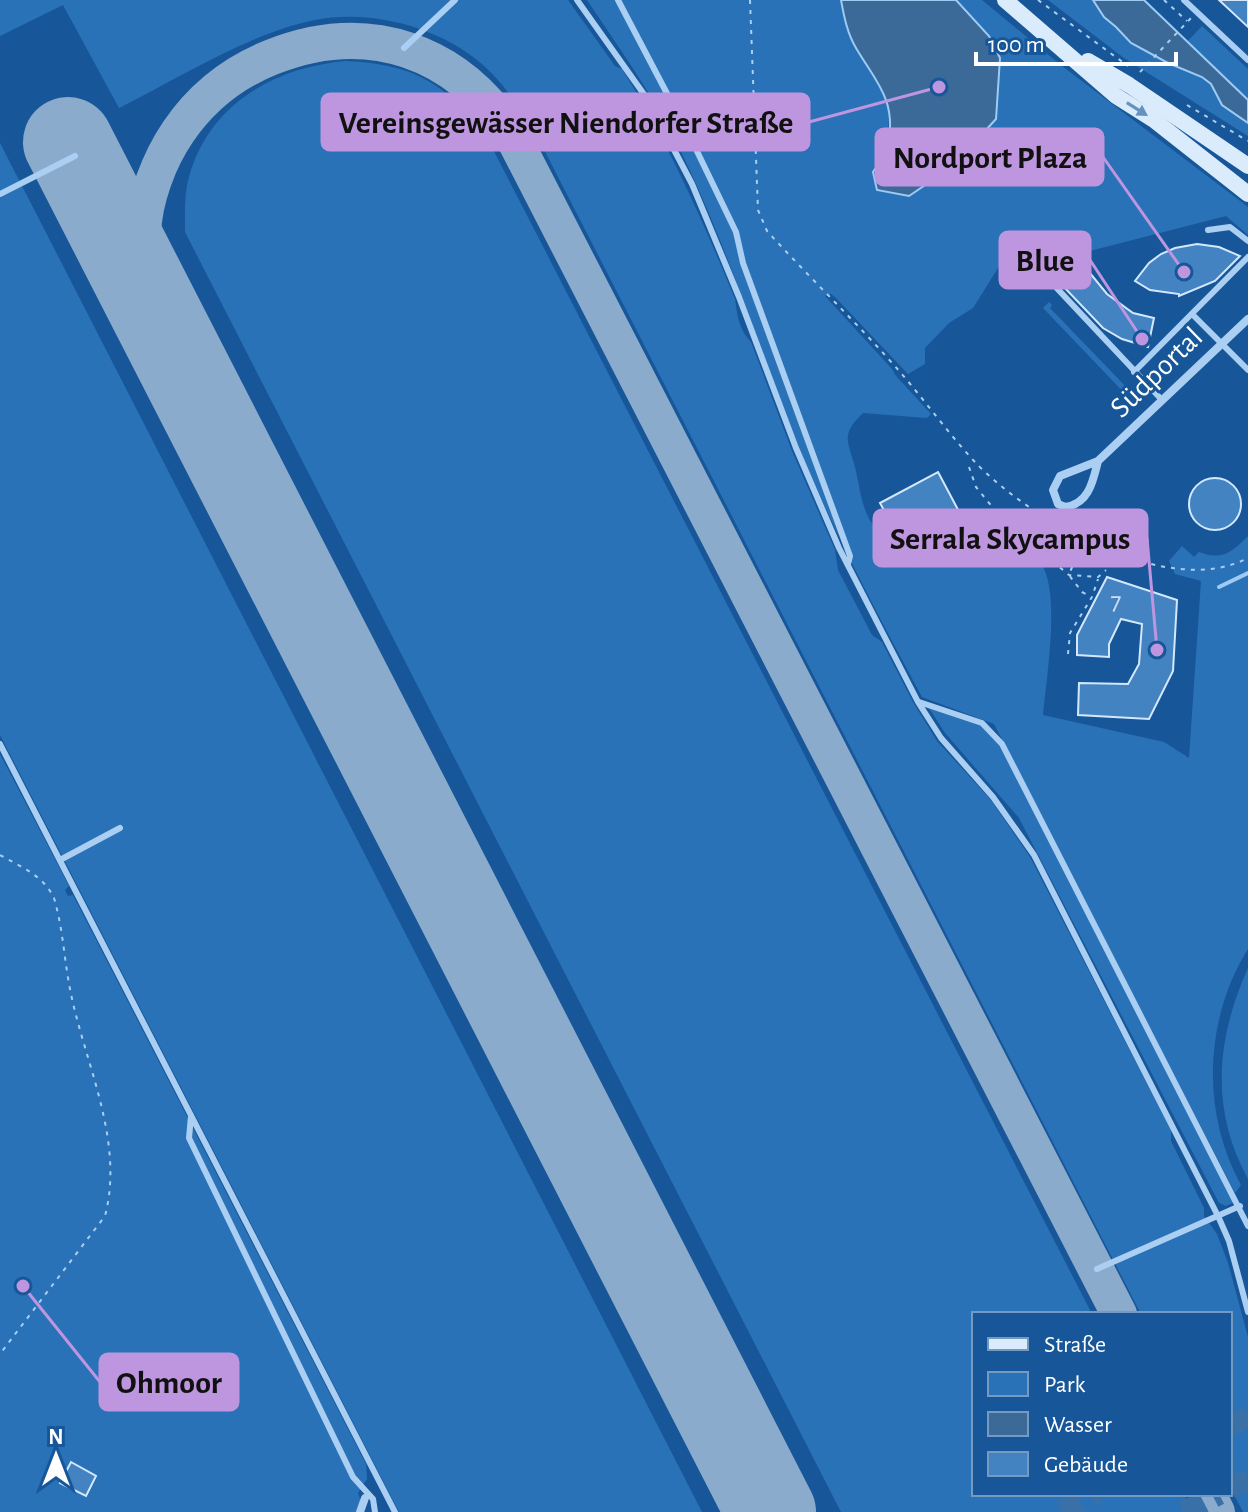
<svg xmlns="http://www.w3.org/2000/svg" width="1248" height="1512" font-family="'Alegreya Sans',sans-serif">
  <rect width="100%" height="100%" fill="#175799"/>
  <g fill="#2a72b7">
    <path d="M0 0H568L615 66 622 69C668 142 702 219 735 299 737 315 739 330 751 342L792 451 835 550 838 570 872 635 882 642 913 702 937 741 991 800 1030 857 1171 1130V1141L1204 1208V1216L1217 1234 1228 1263 1248 1337V1512H1243L1230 1487V1314H1141L535 132C519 108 504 83 482 64 439 27 371 9 315 20 252 32 177 79 119 108L63 5 0 36Z"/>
    <path d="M587 0H841L845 22 855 47 873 71 889 104 888 147 873 172 989 36 956 0H982L1062 66 1248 207V235L1226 216 1043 263 1003 260 973 308 949 323 925 348V364L908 374 835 297 831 294 825 296 892 369 896 376 931 414 927 418 863 413C841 434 847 440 855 467 860 487 861 508 873 525 895 557 934 532 964 532 984 532 1029 548 1041 564 1061 591 1046 681 1043 715L1164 742 1189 758 1201 581 1175 574 1169 561 1182 546 1194 557 1199 552C1222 561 1232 552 1248 536V949C1204 1019 1201 1113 1241 1185L1235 1193 994 724 922 697C878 615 834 533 799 447 757 344 725 238 674 138 649 89 617 45 587 0Z"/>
    <path d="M1048 0H1093L1104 17 1116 27 1131 43 1168 63 1202 77 1210 84 1222 105 1248 123V136L1124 58Z"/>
    <path d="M1202 26 1248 69V100L1187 42Z"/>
    <path d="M346 61C410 64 438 80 481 126L1092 1314H974V1494H1184L1193 1512H841L185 232C185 214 184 195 189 177 209 104 275 67 346 61Z"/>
    <path d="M0 143 702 1512H399L0 735Z"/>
    <path d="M1049 302 1052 305 1050 308 1131 392 1138 386 1144 392 1133 402 1043 308Z"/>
    <path d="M929 708 980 725 1001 746 1234 1202 1226 1206 1219 1203 1019 818 945 733Z"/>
    <path d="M0 754 69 886 65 890 68 896 73 895 366 1464 367 1479 358 1493 361 1502 357 1512H0Z"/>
    <path d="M1248 968V1179C1210 1110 1216 1039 1248 968Z"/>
  </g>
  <g fill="#3b6998" stroke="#9ecbf4" stroke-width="2">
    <path d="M956 0 989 36 1000 58 996 119 953 166 909 196 877 190 873 172C878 164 886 154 888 145 897 100 876 82 856 48 847 33 844 16 841 0Z"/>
    <path d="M1093 0H1144L1248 100V123L1222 105 1211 84 1202 77 1168 63 1131 43 1116 27 1104 17Z"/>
  </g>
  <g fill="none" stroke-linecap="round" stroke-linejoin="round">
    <path stroke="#9ecbf4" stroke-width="4" d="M1219 587 1248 573"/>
    <g stroke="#8babcc" stroke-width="36">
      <path d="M163 328C152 296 142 267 143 234 144 199 159 160 178 132 201 98 234 72 272 57 368 19 458 50 513 137L1119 1314"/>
      <path d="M1208 1494 1217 1512"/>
    </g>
    <path stroke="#8babcc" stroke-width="90" d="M68 142 771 1512"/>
  </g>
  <g fill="#4483c1" stroke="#d3e8fc" stroke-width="2">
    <path d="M1219 0H1248V27Z"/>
    <path d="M1197 244 1219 247 1240 256 1215 281 1179 296V294L1150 290 1135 281 1149 263 1161 254 1175 248Z"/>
    <path d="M1080 255 1089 272 1107 294 1133 313 1154 318 1148 347 1122 339 1103 328 1060 283 1051 263Z"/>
    <path d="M938 472 972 536 949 548 951 552 940 558 937 554 914 566 880 503Z"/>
    <circle cx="1215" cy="504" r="26"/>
    <path d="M1107 577 1177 600 1173 671 1149 719 1078 715 1079 683 1128 684 1139 664 1142 624 1121 619 1109 644V657L1077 655V635Z"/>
    <path d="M71 1462 96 1476 86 1496 60 1483Z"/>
  </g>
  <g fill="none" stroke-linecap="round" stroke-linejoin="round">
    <g stroke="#3a70a8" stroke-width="22" stroke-dasharray="22 11" stroke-linecap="butt">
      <path d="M1230 1426 1248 1416"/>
      <path d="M1230 1488 1248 1479"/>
      <path d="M1062 1512 1097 1494"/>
      <path d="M1184 1512 1219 1494"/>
    </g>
    <g stroke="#abcff2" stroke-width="2" stroke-dasharray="4 6" stroke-linecap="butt">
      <path d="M750 0 758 210 767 231C808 276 852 318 893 364 921 395 946 431 975 462 1030 520 1168 600 1248 558"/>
      <path d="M1038 0 1128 66"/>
      <path d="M1164 0 1187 21"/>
      <path d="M1140 72 1191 18"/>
      <path d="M1187 105 1248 141"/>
      <path d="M969 467 976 487 994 509 1000 524 1034 546 1069 575 1098 577 1106 570"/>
      <path d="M1083 539 1069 575 1082 592 1090 596"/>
      <path d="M1034 545 1054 513"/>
      <path d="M948 553 949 556 955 553 953 550 999 525"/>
      <path d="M1068 654 1070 633 1092 597 1098 579"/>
      <path d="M0 855C21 867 43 875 54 898 63 928 64 959 70 989 84 1062 125 1140 105 1216L0 1354"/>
    </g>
    <g stroke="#abcff2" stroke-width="6">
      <path d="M577 0 648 100 692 184 739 297 796 448 839 548 918 702 941 738 993 797 1034 855 1218 1216 1229 1241 1248 1312"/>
      <path d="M618 0 694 145 736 232 743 263 850 556 848 564"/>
      <path d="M1184 0 1248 60"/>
      <path d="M404 48 455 0"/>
      <path d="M0 194 75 156"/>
      <path d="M1208 230 1230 227 1248 241"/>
      <path d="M1051 282 1162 400"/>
      <path d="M1192 314 1248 370"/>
      <path d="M1134 372 1248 257"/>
      <path d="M919 702 982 723 1002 744 1248 1226"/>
      <path d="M0 744 395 1512"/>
      <path d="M60 860 120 828"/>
      <path d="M191 1116 189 1138 353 1477 373 1499 375 1512"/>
      <path d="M1097 1269 1240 1206"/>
    </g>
    <g stroke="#abcff2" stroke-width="8">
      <path d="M1098 461C1093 481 1089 504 1065 507L1058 504 1053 490 1060 476 1098 461 1248 319"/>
      <path d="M360 1512 365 1498"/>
    </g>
    <g stroke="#daebfc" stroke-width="16">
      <path d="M1005 0 1116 96 1154 120 1248 194"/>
      <path d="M1088 61 1129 85 1248 166"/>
    </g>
  </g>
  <defs><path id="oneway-solid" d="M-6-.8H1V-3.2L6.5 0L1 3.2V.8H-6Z" transform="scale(2)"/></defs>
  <use fill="#6592c1" href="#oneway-solid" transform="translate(1137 109) rotate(32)"/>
  <g text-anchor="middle" stroke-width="6" stroke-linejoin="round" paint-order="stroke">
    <g font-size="26" fill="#d0e0f0">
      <text x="1116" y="609">7</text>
    </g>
    <g font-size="30" fill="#fff" stroke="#175799">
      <text transform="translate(1156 372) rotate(-44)" y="10">Südportal</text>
    </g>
  </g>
  <path fill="none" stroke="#bd96df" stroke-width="3" d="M939 87L809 122M1184 272L1103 157M1142 339L1090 260M1157 650L1147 538M23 1286L100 1382"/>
  <g fill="#bd96df" stroke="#175799" stroke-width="3">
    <circle cx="939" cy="87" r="8"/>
    <circle cx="1184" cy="272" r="8"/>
    <circle cx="1142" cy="339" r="8"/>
    <circle cx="1157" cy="650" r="8"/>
    <circle cx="23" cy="1286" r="8"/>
  </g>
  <g fill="#bd96df" stroke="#bd96df" stroke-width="3">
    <rect x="322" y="94" width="487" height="56" rx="8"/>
    <rect x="876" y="129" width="227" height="56" rx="8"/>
    <rect x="1000" y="232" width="90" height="56" rx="8"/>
    <rect x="874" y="510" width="273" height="56" rx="8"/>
    <rect x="100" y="1354" width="138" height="56" rx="8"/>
  </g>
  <g font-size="32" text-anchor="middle" font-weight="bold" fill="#111">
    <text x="566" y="133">Vereinsgewässer Niendorfer Straße</text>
    <text x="990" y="168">Nordport Plaza</text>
    <text x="1045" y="271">Blue</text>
    <text x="1010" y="549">Serrala Skycampus</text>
    <text x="169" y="1393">Ohmoor</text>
  </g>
  <rect x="972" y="1312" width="260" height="184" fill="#175799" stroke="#749ac2" stroke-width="2"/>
  <rect x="988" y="1338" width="40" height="12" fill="#daebfc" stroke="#749ac2" stroke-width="2"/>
  <text x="1044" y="1352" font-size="24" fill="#ffffff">Straße</text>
  <rect x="988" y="1372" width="40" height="24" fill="#2a72b7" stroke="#749ac2" stroke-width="2"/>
  <text x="1044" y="1392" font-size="24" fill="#ffffff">Park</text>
  <rect x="988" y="1412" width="40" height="24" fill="#3b6998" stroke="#749ac2" stroke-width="2"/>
  <text x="1044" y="1432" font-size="24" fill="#ffffff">Wasser</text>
  <rect x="988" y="1452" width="40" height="24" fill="#4483c1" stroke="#749ac2" stroke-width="2"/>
  <text x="1044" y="1472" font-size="24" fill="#ffffff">Gebäude</text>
  <g transform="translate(56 1456)" stroke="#175799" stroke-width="6" paint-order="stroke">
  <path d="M0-6L14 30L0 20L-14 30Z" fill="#ffffff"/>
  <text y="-12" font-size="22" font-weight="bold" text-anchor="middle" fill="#ffffff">N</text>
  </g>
  <path d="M976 52v12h200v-12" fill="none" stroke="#ffffff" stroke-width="4"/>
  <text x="988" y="52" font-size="24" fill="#ffffff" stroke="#175799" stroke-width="6" paint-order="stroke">100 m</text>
</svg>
